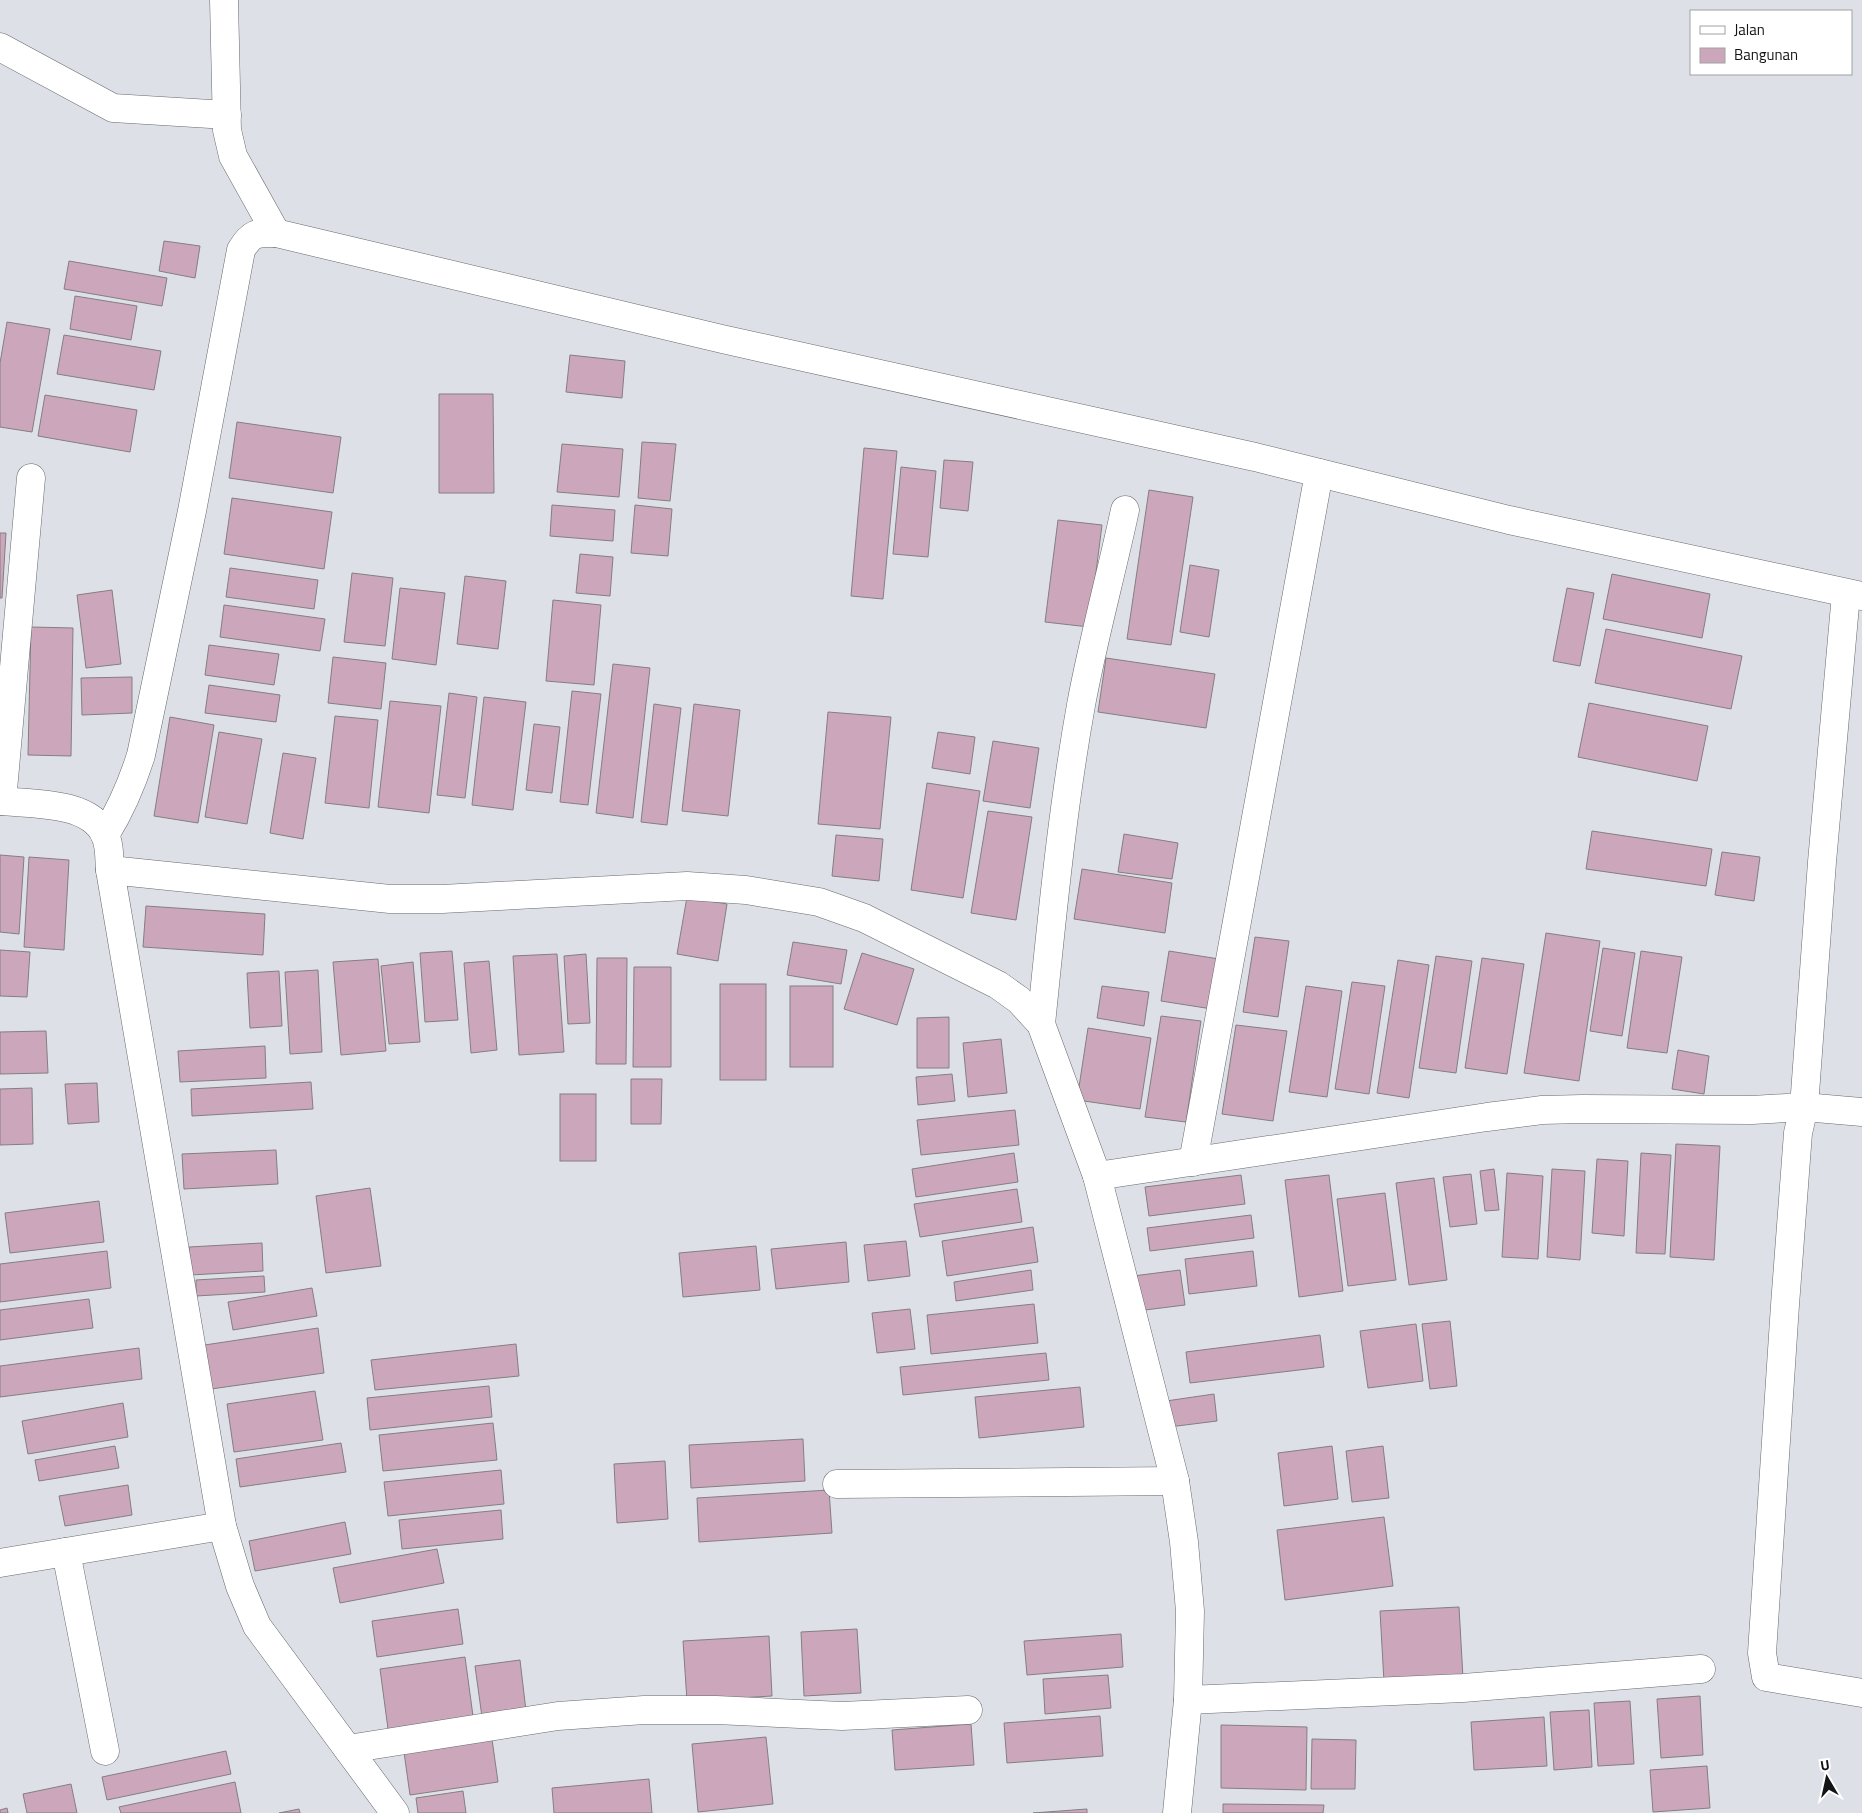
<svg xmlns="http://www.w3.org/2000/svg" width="1862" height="1813" font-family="'Titillium Web',sans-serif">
  <rect width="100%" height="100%" fill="#dde1e7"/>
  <g fill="#cca7bb" stroke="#847e81">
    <path d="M164 241 200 246 195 278 159 271Z"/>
    <path d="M69 261 167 278 162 306 64 289Z"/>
    <path d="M75 296 137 306 131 340 70 329Z"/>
    <path d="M7 322 50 329 32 432 0 427V363Z"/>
    <path d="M64 335 161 351 154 390 57 374Z"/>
    <path d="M570 355 625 361 622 398 566 392Z"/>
    <path d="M439 394H493L494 493H439Z"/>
    <path d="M45 395 137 410 130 452 38 436Z"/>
    <path d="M237 422 341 437 333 493 229 478Z"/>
    <path d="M642 442 676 444 670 501 638 498Z"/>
    <path d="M562 444 623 449 619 497 557 492Z"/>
    <path d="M864 448 897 451 883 599 851 596Z"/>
    <path d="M944 460 973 462 968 511 940 508Z"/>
    <path d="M901 467 936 471 928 557 893 554Z"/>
    <path d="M1149 490 1193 497 1171 645 1127 639Z"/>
    <path d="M232 498 332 512 324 569 224 554Z"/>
    <path d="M552 505 615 510 613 541 550 536Z"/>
    <path d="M635 505 672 509 668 556 631 553Z"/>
    <path d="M1058 520 1102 525 1089 627 1045 622Z"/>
    <path d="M0 533H6L2 598H0Z"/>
    <path d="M580 554 613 557 610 596 576 593Z"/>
    <path d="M1190 565 1219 570 1209 637 1180 632Z"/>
    <path d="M230 568 318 580 314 609 226 597Z"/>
    <path d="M352 573 393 578 385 646 344 642Z"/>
    <path d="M1612 574 1710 594 1702 638 1603 619Z"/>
    <path d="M465 576 506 581 498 649 457 644Z"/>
    <path d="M400 588 445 593 436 665 392 659Z"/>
    <path d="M1567 588 1594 593 1580 666 1553 661Z"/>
    <path d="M112 590 121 664 86 668 77 595Z"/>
    <path d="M553 600 601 605 594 685 546 681Z"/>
    <path d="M224 605 325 619 320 651 220 637Z"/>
    <path d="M31 627 73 628 71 756 28 755Z"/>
    <path d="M1606 629 1742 656 1731 709 1595 683Z"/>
    <path d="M209 645 279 654 274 685 205 675Z"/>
    <path d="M333 657 386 663 381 709 328 703Z"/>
    <path d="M1106 658 1215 674 1206 728 1098 712Z"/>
    <path d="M613 664 650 668 633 818 596 813Z"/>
    <path d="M132 677V713L82 715 81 678Z"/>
    <path d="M209 685 280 695 276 722 205 713Z"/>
    <path d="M572 691 601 694 588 805 560 802Z"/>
    <path d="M449 693 477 697 465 798 437 795Z"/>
    <path d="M484 697 526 702 513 810 472 805Z"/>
    <path d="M390 701 441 706 429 813 378 807Z"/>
    <path d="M1589 703 1708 726 1697 781 1578 757Z"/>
    <path d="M654 704 681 708 667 825 641 822Z"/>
    <path d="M694 704 740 710 728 816 682 811Z"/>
    <path d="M828 712 891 717 880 829 818 824Z"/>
    <path d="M335 716 378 720 369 808 325 803Z"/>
    <path d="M170 717 214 725 198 823 154 816Z"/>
    <path d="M534 724 560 727 552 793 526 790Z"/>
    <path d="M219 732 262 739 247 824 205 817Z"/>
    <path d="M938 732 975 737 970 774 932 768Z"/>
    <path d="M993 741 1039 748 1030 808 983 801Z"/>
    <path d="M283 753 316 758 303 839 270 833Z"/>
    <path d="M927 783 980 791 963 898 911 890Z"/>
    <path d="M988 811 1032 817 1016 920 971 913Z"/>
    <path d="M1592 831 1712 849 1706 886 1586 869Z"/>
    <path d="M1124 834 1178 843 1172 879 1118 872Z"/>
    <path d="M836 835 883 839 879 881 832 876Z"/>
    <path d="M1722 852 1760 857 1754 901 1715 895Z"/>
    <path d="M0 855 24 857 19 934 0 932Z"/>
    <path d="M29 857 69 860 64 950 24 947Z"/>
    <path d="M1082 869 1172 883 1165 933 1074 919Z"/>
    <path d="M687 897 727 904 718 961 677 954Z"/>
    <path d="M146 906 265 914 263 955 143 947Z"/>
    <path d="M1546 933 1600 941 1579 1081 1524 1073Z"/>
    <path d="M1255 937 1289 941 1278 1017 1243 1012Z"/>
    <path d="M793 942 847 950 841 984 787 975Z"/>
    <path d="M1603 948 1635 953 1622 1036 1590 1031Z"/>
    <path d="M0 950 30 952 27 997 0 996Z"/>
    <path d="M452 951 458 1020 425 1022 420 953Z"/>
    <path d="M1169 951 1219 959 1212 1009 1161 1001Z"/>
    <path d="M1641 951 1682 957 1667 1053 1627 1048Z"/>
    <path d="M862 953 914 969 897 1025 844 1009Z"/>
    <path d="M557 954 564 1052 519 1055 513 956Z"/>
    <path d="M586 954 590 1023 568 1024 564 956Z"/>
    <path d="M1436 956 1472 961 1456 1073 1419 1068Z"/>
    <path d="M597 958H627L626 1064H596Z"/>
    <path d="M1482 958 1524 964 1507 1074 1465 1068Z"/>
    <path d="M378 959 386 1051 341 1055 333 962Z"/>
    <path d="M1398 960 1429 965 1409 1098 1377 1093Z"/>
    <path d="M489 961 497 1050 471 1053 464 963Z"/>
    <path d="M413 962 420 1042 389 1044 381 966Z"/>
    <path d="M634 967H671V1067H633Z"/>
    <path d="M318 970 322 1052 290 1054 285 972Z"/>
    <path d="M279 971 282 1026 250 1028 247 973Z"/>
    <path d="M1352 982 1385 986 1369 1094 1335 1089Z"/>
    <rect x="720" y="984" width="46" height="96"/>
    <rect x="790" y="986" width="43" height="81"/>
    <path d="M1102 986 1149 992 1144 1026 1097 1018Z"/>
    <path d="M1306 986 1342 991 1327 1097 1289 1092Z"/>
    <path d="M1161 1016 1201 1021 1186 1122 1145 1117Z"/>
    <path d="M949 1017V1068H917V1018Z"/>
    <path d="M1236 1025 1287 1031 1273 1121 1222 1114Z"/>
    <path d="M1088 1028 1151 1038 1140 1109 1077 1100Z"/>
    <path d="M46 1031 48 1073 0 1074V1032Z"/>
    <path d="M1001 1039 1007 1093 968 1097 963 1043Z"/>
    <path d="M265 1046 266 1078 180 1082 178 1051Z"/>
    <path d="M1678 1050 1709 1056 1704 1094 1672 1089Z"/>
    <path d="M952 1074 955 1101 918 1105 916 1077Z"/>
    <path d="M631 1079H662L661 1124H631Z"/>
    <path d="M311 1082 313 1109 192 1116 191 1089Z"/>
    <path d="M97 1083 99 1122 68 1124 65 1084Z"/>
    <path d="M32 1088 33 1144 0 1145V1089Z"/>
    <rect x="560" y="1094" width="36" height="67"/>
    <path d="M1015 1110 1019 1145 921 1155 917 1120Z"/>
    <path d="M1676 1144 1720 1146 1714 1260 1670 1257Z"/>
    <path d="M276 1150 278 1184 184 1189 182 1154Z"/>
    <path d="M1014 1153 1018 1182 916 1197 912 1169Z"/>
    <path d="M1641 1153 1671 1155 1665 1254 1636 1253Z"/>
    <path d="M1597 1159 1628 1161 1624 1236 1592 1233Z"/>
    <path d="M1494 1169 1499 1210 1485 1211 1480 1171Z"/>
    <path d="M1552 1169 1585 1171 1580 1260 1547 1257Z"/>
    <path d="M1507 1173 1543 1176 1538 1259 1502 1257Z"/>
    <path d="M1471 1174 1477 1224 1450 1227 1443 1177Z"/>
    <path d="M1241 1175 1245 1204 1149 1216 1145 1187Z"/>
    <path d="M1329 1175 1343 1291 1299 1297 1285 1180Z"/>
    <path d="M1434 1178 1447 1280 1409 1285 1396 1183Z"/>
    <path d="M370 1188 381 1266 326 1273 316 1196Z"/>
    <path d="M1017 1189 1022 1222 920 1237 914 1204Z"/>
    <path d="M1385 1193 1396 1280 1348 1286 1337 1199Z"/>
    <path d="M99 1201 104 1242 10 1253 5 1213Z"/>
    <path d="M1251 1215 1254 1238 1150 1251 1147 1228Z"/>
    <path d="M1033 1227 1038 1262 947 1276 942 1241Z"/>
    <path d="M906 1241 910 1276 868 1281 864 1245Z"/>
    <path d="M846 1242 849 1282 776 1289 771 1249Z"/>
    <path d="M262 1243 263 1271 190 1275 189 1247Z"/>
    <path d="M756 1246 760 1290 683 1297 679 1253Z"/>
    <path d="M107 1251 111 1288 0 1302V1264Z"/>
    <path d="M1253 1251 1257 1286 1189 1294 1185 1259Z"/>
    <path d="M1031 1270 1033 1290 956 1301 954 1282Z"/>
    <path d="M1180 1270 1185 1305 1137 1311 1133 1276Z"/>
    <path d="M264 1276 265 1292 196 1296V1280Z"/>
    <path d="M312 1288 317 1316 233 1330 228 1302Z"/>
    <path d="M89 1299 93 1328 0 1340V1310Z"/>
    <path d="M1034 1304 1038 1343 931 1354 927 1315Z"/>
    <path d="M910 1309 915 1349 877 1353 872 1313Z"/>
    <path d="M1450 1321 1457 1386 1430 1389 1422 1324Z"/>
    <path d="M1416 1324 1423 1381 1368 1388 1360 1331Z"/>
    <path d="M318 1328 324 1373 204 1390 198 1346Z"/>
    <path d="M1320 1335 1324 1367 1190 1383 1186 1352Z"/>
    <path d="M516 1344 519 1376 375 1390 371 1360Z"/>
    <path d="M139 1348 142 1379 0 1397V1366Z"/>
    <path d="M1046 1353 1049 1380 903 1395 900 1367Z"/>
    <path d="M489 1386 492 1417 370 1430 367 1398Z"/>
    <path d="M1080 1387 1084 1427 979 1438 975 1397Z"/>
    <path d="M315 1391 323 1440 234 1452 227 1404Z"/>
    <path d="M1214 1394 1217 1421 1169 1427 1166 1401Z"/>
    <path d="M123 1403 128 1437 28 1454 22 1421Z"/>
    <path d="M493 1423 497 1460 383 1471 379 1435Z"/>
    <path d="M803 1439 805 1481 691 1488 689 1445Z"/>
    <path d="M341 1443 346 1472 240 1487 236 1459Z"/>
    <path d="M115 1446 119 1468 39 1481 35 1460Z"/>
    <path d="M1332 1446 1338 1499 1284 1506 1278 1453Z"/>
    <path d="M1383 1446 1389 1498 1352 1502 1346 1451Z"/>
    <path d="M665 1461 668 1519 617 1523 614 1464Z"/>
    <path d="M501 1470 504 1504 388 1516 384 1482Z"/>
    <path d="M128 1485 132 1515 65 1526 59 1496Z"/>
    <path d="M829 1490 832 1533 699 1542 697 1498Z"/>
    <path d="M501 1510 503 1539 402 1549 399 1520Z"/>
    <path d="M1384 1517 1393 1586 1285 1600 1277 1530Z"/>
    <path d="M345 1522 351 1554 255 1571 249 1541Z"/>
    <path d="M437 1549 444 1583 340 1603 333 1568Z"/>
    <path d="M1459 1607 1463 1678 1384 1682 1380 1611Z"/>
    <path d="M458 1609 463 1644 377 1657 372 1621Z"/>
    <path d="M857 1629 861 1693 804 1696 801 1632Z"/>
    <path d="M1121 1634 1123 1667 1027 1675 1024 1641Z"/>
    <path d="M769 1636 772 1696 687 1701 683 1641Z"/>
    <path d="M465 1657 473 1716 388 1729 380 1669Z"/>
    <path d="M520 1660 526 1711 482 1717 475 1666Z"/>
    <path d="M1108 1675 1111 1708 1045 1714 1043 1679Z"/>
    <path d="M1700 1696 1703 1755 1661 1758 1657 1699Z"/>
    <path d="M1630 1701 1634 1764 1598 1766 1594 1703Z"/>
    <path d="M1589 1710 1592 1767 1554 1770 1550 1712Z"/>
    <path d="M1100 1716 1103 1756 1007 1763 1004 1723Z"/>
    <path d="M1544 1717 1547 1766 1474 1770 1471 1722Z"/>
    <path d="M971 1724 974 1765 895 1770 892 1730Z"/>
    <path d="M1221 1725 1307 1727 1306 1790 1221 1788Z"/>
    <path d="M491 1732 498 1782 410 1795 403 1745Z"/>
    <path d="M766 1737 773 1804 698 1812 692 1744Z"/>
    <path d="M1312 1739 1356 1740 1355 1789H1311Z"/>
    <path d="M226 1751 231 1774 107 1800 102 1777Z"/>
    <path d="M1707 1766 1710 1808 1653 1812 1650 1770Z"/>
    <path d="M649 1779 652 1813H554L552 1788Z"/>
    <path d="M235 1782 241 1813H121L119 1807Z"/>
    <path d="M71 1784 77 1813H27L23 1794Z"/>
    <path d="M463 1791 466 1813H418L416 1798Z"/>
    <path d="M1223 1804 1324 1805 1323 1813H1223Z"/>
    <path d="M7 1808 8 1813H0V1810Z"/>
    <path d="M299 1809 300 1813H279Z"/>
    <path d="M1087 1809V1813H1033Z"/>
  </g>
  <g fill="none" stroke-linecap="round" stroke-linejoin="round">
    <defs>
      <g id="minor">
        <path d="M224 0 227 130 233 156 276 233"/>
        <path d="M0 47 113 108 227 115"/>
        <path d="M0 801C31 804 90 801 105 835 110 845 109 859 110 870L222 1526 240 1586 257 1626 395 1813"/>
        <path d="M2 801 31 478"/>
        <path d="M105 835C121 809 132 784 141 755L192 511 241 250C252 232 257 233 276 233L722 339 1255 457 1509 520 1862 596"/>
        <path d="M110 870 390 899H442L687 886 746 890 819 902 864 918 998 985 1019 1000 1041 1024 1097 1176 1175 1481 1184 1542 1190 1611 1188 1700 1177 1813"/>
        <path d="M1041 1024C1052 917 1062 811 1081 705 1093 640 1111 575 1125 510"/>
        <path d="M1862 1112 1804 1107 1798 1133 1785 1305 1762 1653 1766 1677 1862 1693"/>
        <path d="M1193 1162 1319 473"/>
        <path d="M1097 1176 1487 1117 1542 1110 1582 1109 1752 1110 1804 1107 1822 862 1846 594"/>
        <path d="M837 1484 1175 1481"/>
        <path d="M66 1552 105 1751"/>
        <path d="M0 1563 222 1526"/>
        <path d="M1188 1700 1463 1688 1701 1669"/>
        <path d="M348 1749 558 1716 644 1710H716L842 1716 968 1710"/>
      </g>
    </defs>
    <use href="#minor" stroke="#666a6e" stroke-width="29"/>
    <use href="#minor" stroke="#fff" stroke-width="28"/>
  </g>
  <rect x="1690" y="10" width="162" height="65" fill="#ffffff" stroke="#a0a1a1"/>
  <rect x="1700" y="26" width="25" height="8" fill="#ffffff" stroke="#a0a1a1"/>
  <text x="1734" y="35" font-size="15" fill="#121415">Jalan</text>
  <rect x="1700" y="48" width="25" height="15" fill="#cca7bb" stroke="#a0a1a1"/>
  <text x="1734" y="60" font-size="15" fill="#121415">Bangunan</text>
  <g transform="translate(1827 1778) rotate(351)" stroke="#ffffff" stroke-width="4" paint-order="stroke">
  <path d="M0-4L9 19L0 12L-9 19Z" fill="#121415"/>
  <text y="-8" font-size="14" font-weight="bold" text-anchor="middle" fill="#121415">U</text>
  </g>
</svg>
